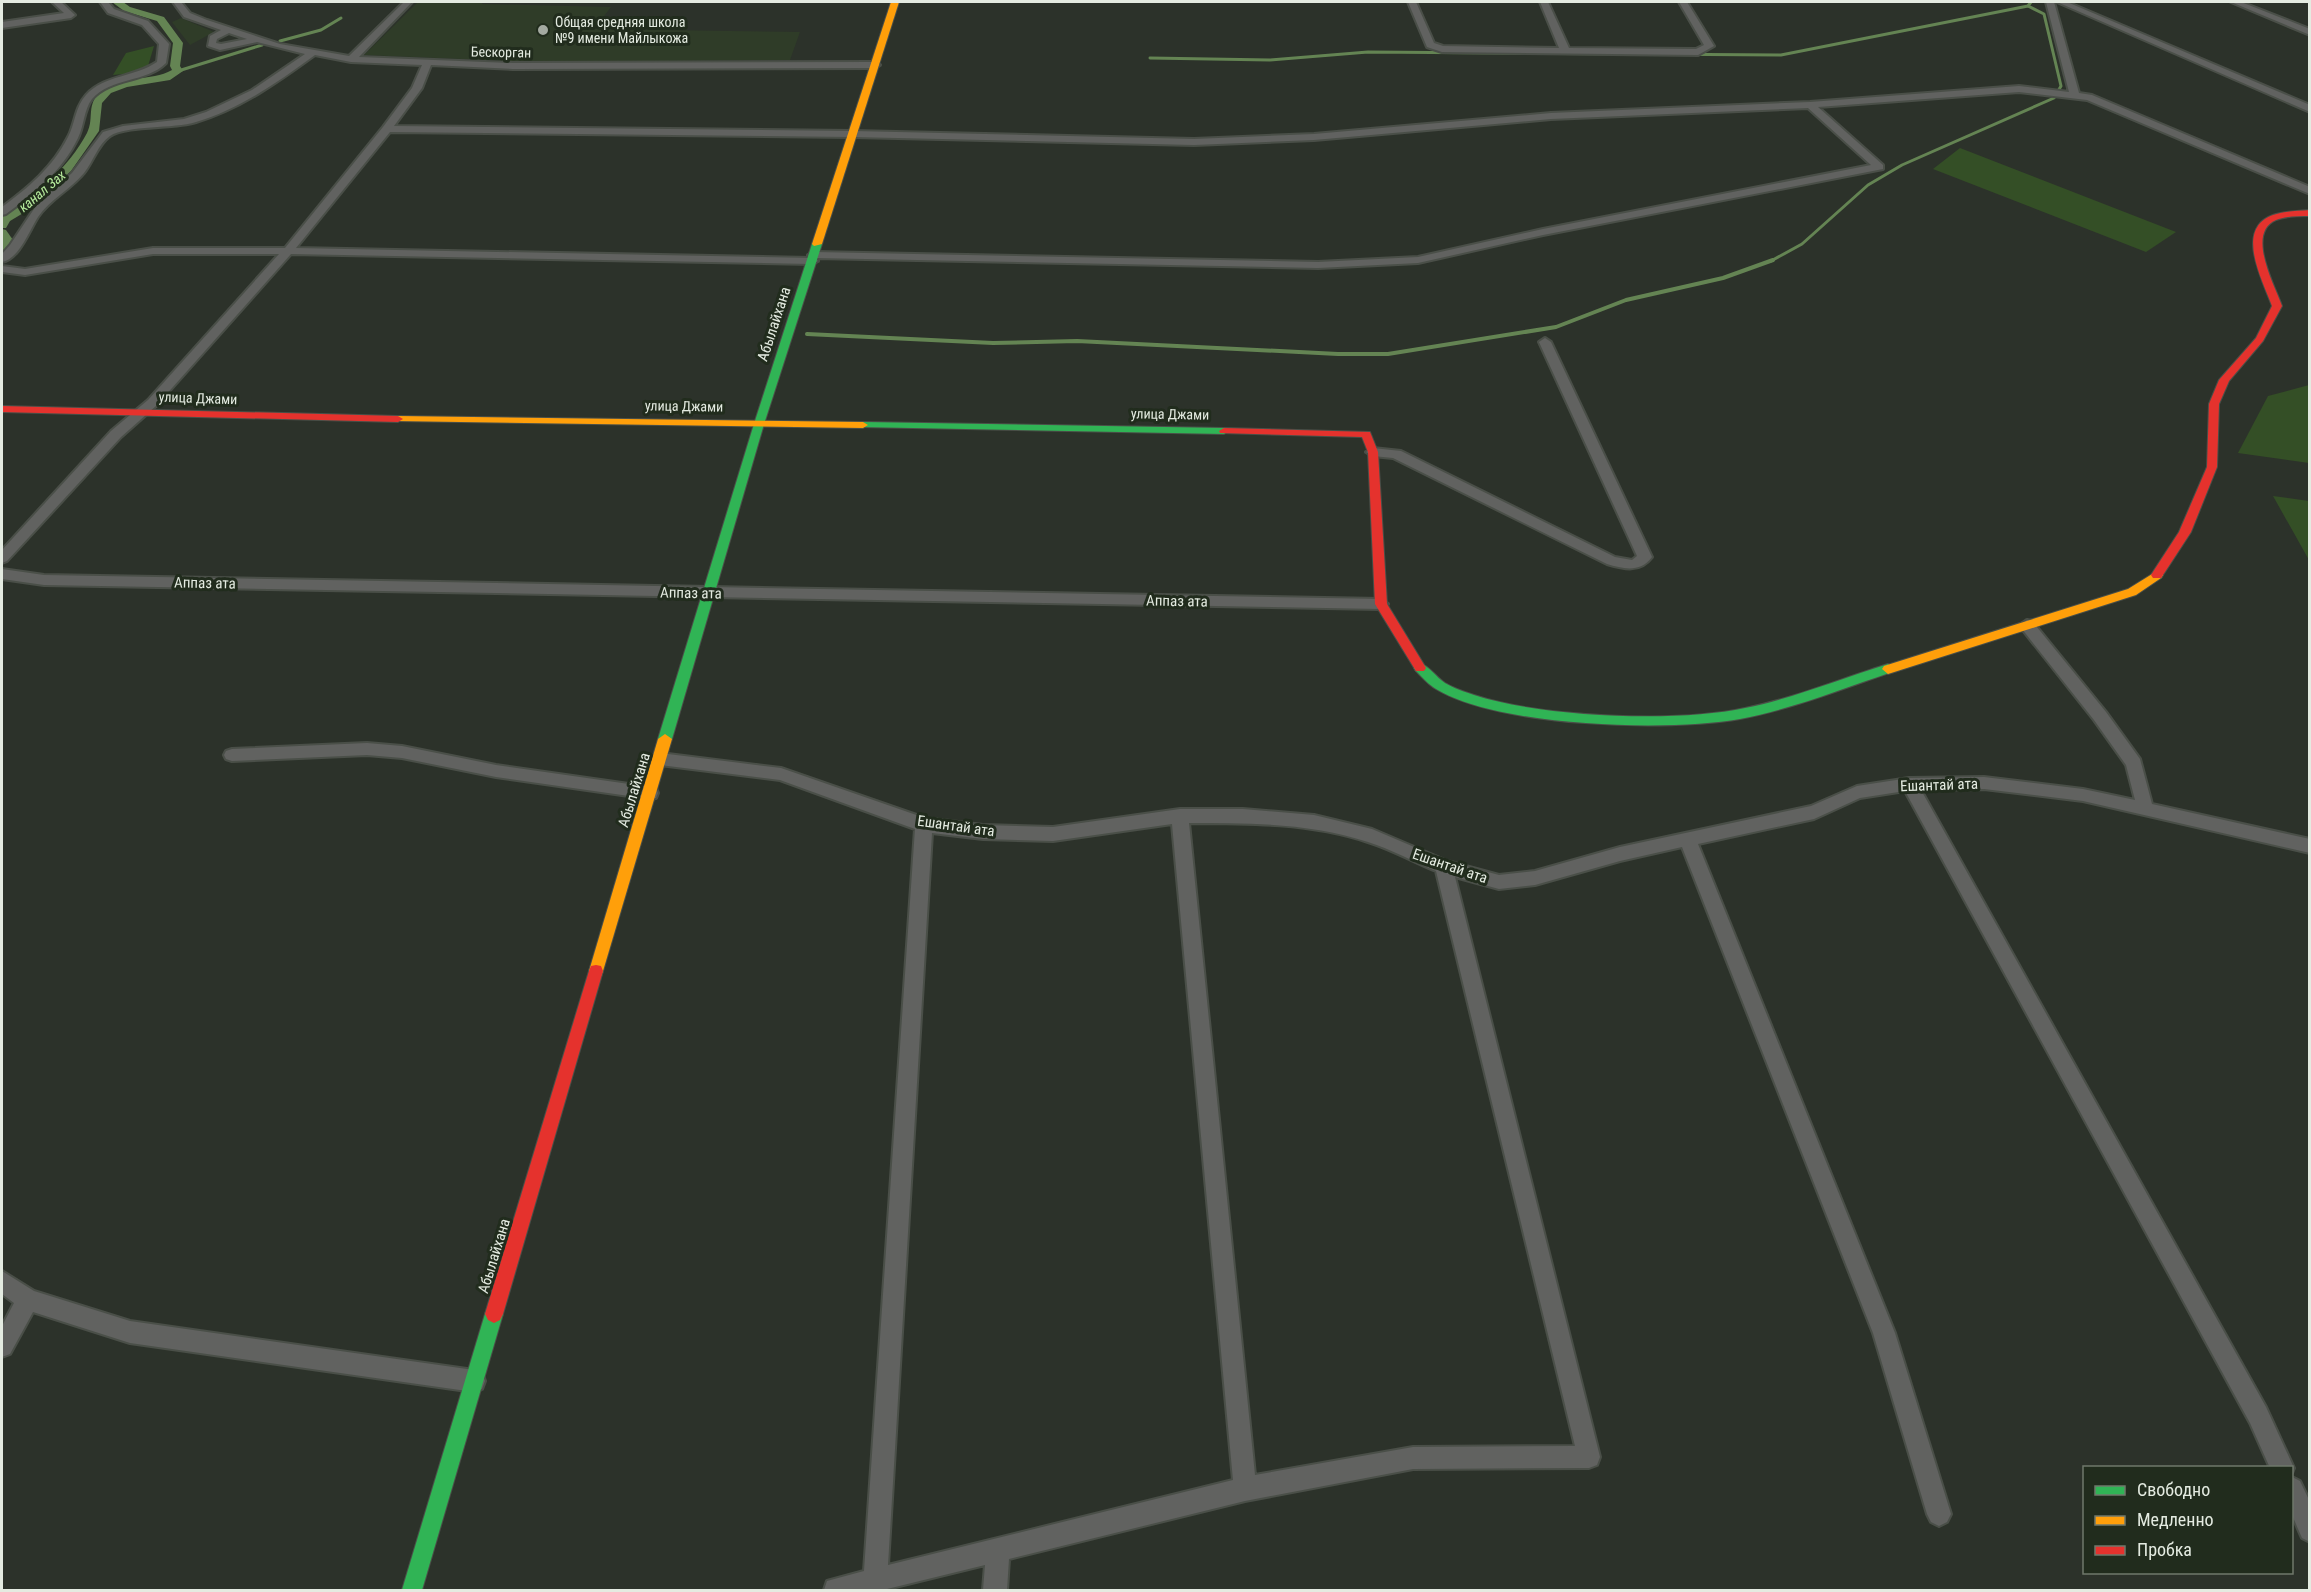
<svg xmlns="http://www.w3.org/2000/svg" width="2311" height="1592" font-family="'Roboto Condensed',sans-serif">
  <rect width="100%" height="100%" fill="#2c322a"/>
  <g fill="#2f3c28">
    <path d="M418 2H483L482 4 611 7 594 29 800 32 790 60 531 62 364 55Z"/>
    <path d="M181 18 214 32 190 45 172 22Z"/>
  </g>
  <g fill="#344f26">
    <path d="M154 46 148 66 134 73 113 75 126 53Z"/>
    <path d="M1960 148 2176 232 2146 252 1933 169Z"/>
    <path d="M2309 385V463L2238 453 2268 396Z"/>
    <path d="M2273 496 2309 501V560Z"/>
  </g>
  <g fill="none" stroke-linecap="round" stroke-linejoin="round">
    <g stroke="#648453" stroke-width="3">
      <path d="M280 41 321 30 341 18"/>
      <path d="M1150 58 1270 60 1368 52 1781 55 2028 6 2031 2"/>
      <path d="M178 71 262 45"/>
      <path d="M1771 261 1802 244 1868 185 1902 165 2054 98 2061 86 2044 14 2028 6"/>
    </g>
    <path stroke="#648453" stroke-width="4" d="M807 334 993 343 1077 341 1338 354H1388L1556 327 1626 300 1723 278 1773 260"/>
    <g fill="#648453" fill-rule="evenodd">
      <path d="M112 2H123L130 7 164 17 183 43 180 66 183 71 170 80 127 87 111 93 102 103 99 131 71 171 30 209 10 221 6 228H2V216C35 197 69 167 87 133 95 117 85 105 102 90 121 74 151 82 172 70L170 66 173 43 157 21 124 11Z"/>
      <path d="M2 229 6 230 13 240 6 254 2 255Z"/>
    </g>
    <defs>
      <g id="street">
        <path d="M52 2H61L75 15 71 18 2 28V22L64 13Z"/>
        <path d="M100 2H108L114 9 148 21 169 44 166 63C146 83 111 77 92 99 84 109 84 126 78 138 62 171 35 193 6 214L2 215V207C28 188 53 167 68 137 75 124 75 107 86 95 104 75 135 77 157 62L159 44 142 25 108 13Z"/>
        <path d="M173 2H181L190 13 207 20 280 44 349 56 404 2H412L359 57 513 63 875 62 880 65 875 68 513 69 431 65 422 88 394 126 853 131 1194 139 1314 134 1551 113 1810 102 2019 86 2069 92 2046 2H2054L2079 93 2092 95 2310 187V194L2087 100 2019 92 1818 107 1883 165V169L1543 235 1418 263 1318 268 815 258 818 261 812 264 291 254 156 406 121 437 7 561 2 563V550L111 431 148 400 279 254H153L25 275 2 272V266L25 269 153 248H285L383 127 412 88 422 65 351 62 315 55C278 82 240 109 196 122 174 129 127 125 110 136 98 144 93 162 84 173 70 190 50 199 38 217 29 231 19 259 2 262V254L10 245 38 203 72 173 103 132 123 126 184 119 206 112 252 90 305 54 257 42 220 50 208 46 210 36 221 30 184 17ZM229 33 247 39 221 44 216 43 217 39ZM1808 108 1871 165 1543 229 1418 257 1318 262 814 252 808 255 811 258 296 248 390 132 853 137 1194 145 1314 140 1551 119Z"/>
        <path d="M1408 2H1416L1434 43 1443 46 1559 48 1540 2H1548L1569 48 1696 49 1704 45 1679 2H1687L1714 46 1698 55 1442 52 1427 47Z"/>
        <path d="M2057 2H2067L2310 105V112Z"/>
        <path d="M2231 2H2241L2310 29V35Z"/>
        <path d="M1545 338 1551 342 1652 557C1640 573 1624 569 1607 564L1393 458 1373 456 1366 452 1373 448 1401 451 1615 557 1632 560 1637 556 1539 342Z"/>
        <path d="M2 569 44 575 1381 599 1388 604 1381 609 44 585 2 579Z"/>
        <path d="M2027 620 2032 621 2106 712 2140 759 2152 804 2310 839V853L2083 801 1984 789 1921 790 2266 1407 2294 1468 2292 1473V1468H2270L2250 1423 1905 791 1860 798 1814 819 1698 844 1895 1333 1951 1514 1947 1522 1939 1526 1931 1522 1927 1514 1873 1333 1682 847 1620 861 1535 885 1499 889 1455 877 1600 1457 1597 1465 1589 1468 1413 1469 1245 1501 1009 1559 1007 1590H983L985 1565 883 1590H824L827 1581 864 1571 915 829 780 780 660 765 654 763 652 759 654 755 660 753 781 768 925 818 983 825 1053 827 1180 809H1243L1314 815 1372 829 1447 861 1499 875 1535 871 1620 847 1811 806 1857 786 1909 778 1984 777 2083 789 2135 800 2126 765 2094 720 2022 629 2020 625ZM1189 823C1249 823 1311 823 1368 842 1391 849 1414 862 1436 871L1575 1446 1413 1447 1255 1475ZM1172 824 1233 1480 888 1565 932 833 983 839 1053 841Z"/>
        <path d="M367 743 402 746 496 765 650 787 656 788 658 793 656 798 650 799 496 777 402 758 367 755 232 761 226 759 224 755 226 751 232 749Z"/>
        <path d="M2 1271 34 1291 130 1321 474 1370 482 1373 485 1381 482 1389 474 1392 130 1343 33 1312 10 1354 2 1357V1326L14 1303 2 1294Z"/>
        <path d="M2292 1477 2300 1481 2310 1502V1542L2302 1538 2292 1515Z"/>
      </g>
      <g id="fast">
        <path d="M817 241 822 244 764 424 672 739 665 744 658 739 754 424 812 244Z"/>
        <path d="M863 422 1224 428 1229 431 1224 434 859 427V423Z"/>
        <path d="M1420 663C1430 667 1436 677 1445 683 1453 688 1465 692 1474 695 1541 717 1676 723 1745 708 1794 698 1840 679 1888 664L1894 669 1892 672C1842 689 1792 709 1740 719 1668 732 1499 727 1436 689 1429 685 1422 677 1416 671L1414 668 1416 665Z"/>
        <path d="M494 1305 500 1308 503 1314 422 1590H402L485 1314 488 1308Z"/>
      </g>
      <g id="slow">
        <path d="M891 2H899L822 244 814 246 812 244Z"/>
        <path d="M398 416 863 422 868 425 863 428 394 421V417Z"/>
        <path d="M2157 571 2161 572 2163 575 2161 578 2136 595 1888 674 1882 669 1884 666 2128 589Z"/>
        <path d="M665 734 672 739 603 971 601 976 596 977 591 976 589 971 658 739Z"/>
      </g>
      <g id="jam">
        <path d="M2310 210V216C2299 216 2286 216 2276 220 2246 233 2274 284 2282 306L2263 341 2229 381 2219 404 2217 467 2191 532 2161 578H2153L2151 575 2179 532 2207 467 2209 404 2219 380 2256 338 2272 306C2263 281 2234 229 2273 215 2284 211 2297 211 2310 210Z"/>
        <path d="M2 406 398 416 403 419 398 422 2 412Z"/>
        <path d="M1224 428 1370 432 1378 452 1387 604 1426 668 1424 671H1416L1375 604 1368 452 1362 437 1220 433 1219 431Z"/>
        <path d="M596 965 601 966 603 971 503 1314 500 1320 494 1323 488 1320 485 1314 589 971 591 966Z"/>
      </g>
    </defs>
    <use href="#street" stroke="#4a4f48" stroke-width="4"/>
    <use href="#fast" stroke="#4a4f48" stroke-width="2"/>
    <use href="#slow" stroke="#4a4f48" stroke-width="2"/>
    <use href="#jam" stroke="#4a4f48" stroke-width="2"/>
    <use href="#street" fill="#616260" fill-rule="evenodd"/>
    <use href="#fast" fill="#30b455" fill-rule="evenodd"/>
    <use href="#slow" fill="#ff9f0a" fill-rule="evenodd"/>
    <use href="#jam" fill="#e5322d" fill-rule="evenodd"/>
  </g>
  <circle fill="#a4aaa1" stroke="#212c1d" stroke-width="2" cx="543" cy="30" r="6"/>
  <g text-anchor="middle" stroke-width="6" stroke-linejoin="round" paint-order="stroke">
    <g font-size="14" fill="#e4ebe1" stroke="#212c1d" text-anchor="start">
      <text x="555" y="27">Общая средняя школа<tspan x="555" dy="16">№9 имени Майлыкожа</tspan></text>
    </g>
    <g font-size="14" fill="#e4ebe1" stroke="#212c1d">
      <text transform="translate(501 52) rotate(1)" y="5">Бескорган</text>
      <text transform="translate(198 398) rotate(2)" y="5">улица Джами</text>
      <text transform="translate(684 406) rotate(1)" y="5">улица Джами</text>
      <text transform="translate(1170 414) rotate(1)" y="5">улица Джами</text>
    </g>
    <g font-size="14" font-style="italic" fill="#b8ed9e" stroke="#212c1d">
      <text transform="translate(42 191) rotate(-40)" y="5">канал Зах</text>
    </g>
    <g font-size="15" fill="#e4ebe1" stroke="#212c1d">
      <text transform="translate(774 324) rotate(-72)" y="5">Абылайхана</text>
      <text transform="translate(205 583) rotate(1)" y="5">Аппаз ата</text>
      <text transform="translate(691 593) rotate(1)" y="5">Аппаз ата</text>
      <text transform="translate(1177 601) rotate(1)" y="5">Аппаз ата</text>
      <text transform="translate(1939 785) rotate(-2)" y="5">Ешантай ата</text>
      <text transform="translate(634 790) rotate(-73)" y="5">Абылайхана</text>
      <text transform="translate(956 826) rotate(8)" y="5">Ешантай ата</text>
      <text transform="translate(1450 866) rotate(19)" y="5">Ешантай ата</text>
      <text transform="translate(494 1256) rotate(-73)" y="5">Абылайхана</text>
    </g>
  </g>
  <rect width="2311" height="1592" fill="none" stroke="#e4ebe1" stroke-width="6"/>
  <rect x="2083" y="1466" width="210" height="108" fill="#212c1d" stroke="#6f786b" stroke-width="1.5"/>
  <rect x="2095" y="1486" width="30" height="9" fill="#30b455" stroke="#6f786b" stroke-width="1.5"/>
  <text x="2137" y="1496" font-size="18" fill="#e4ebe1">Свободно</text>
  <rect x="2095" y="1516" width="30" height="9" fill="#ff9f0a" stroke="#6f786b" stroke-width="1.5"/>
  <text x="2137" y="1526" font-size="18" fill="#e4ebe1">Медленно</text>
  <rect x="2095" y="1546" width="30" height="9" fill="#e5322d" stroke="#6f786b" stroke-width="1.5"/>
  <text x="2137" y="1556" font-size="18" fill="#e4ebe1">Пробка</text>
</svg>
